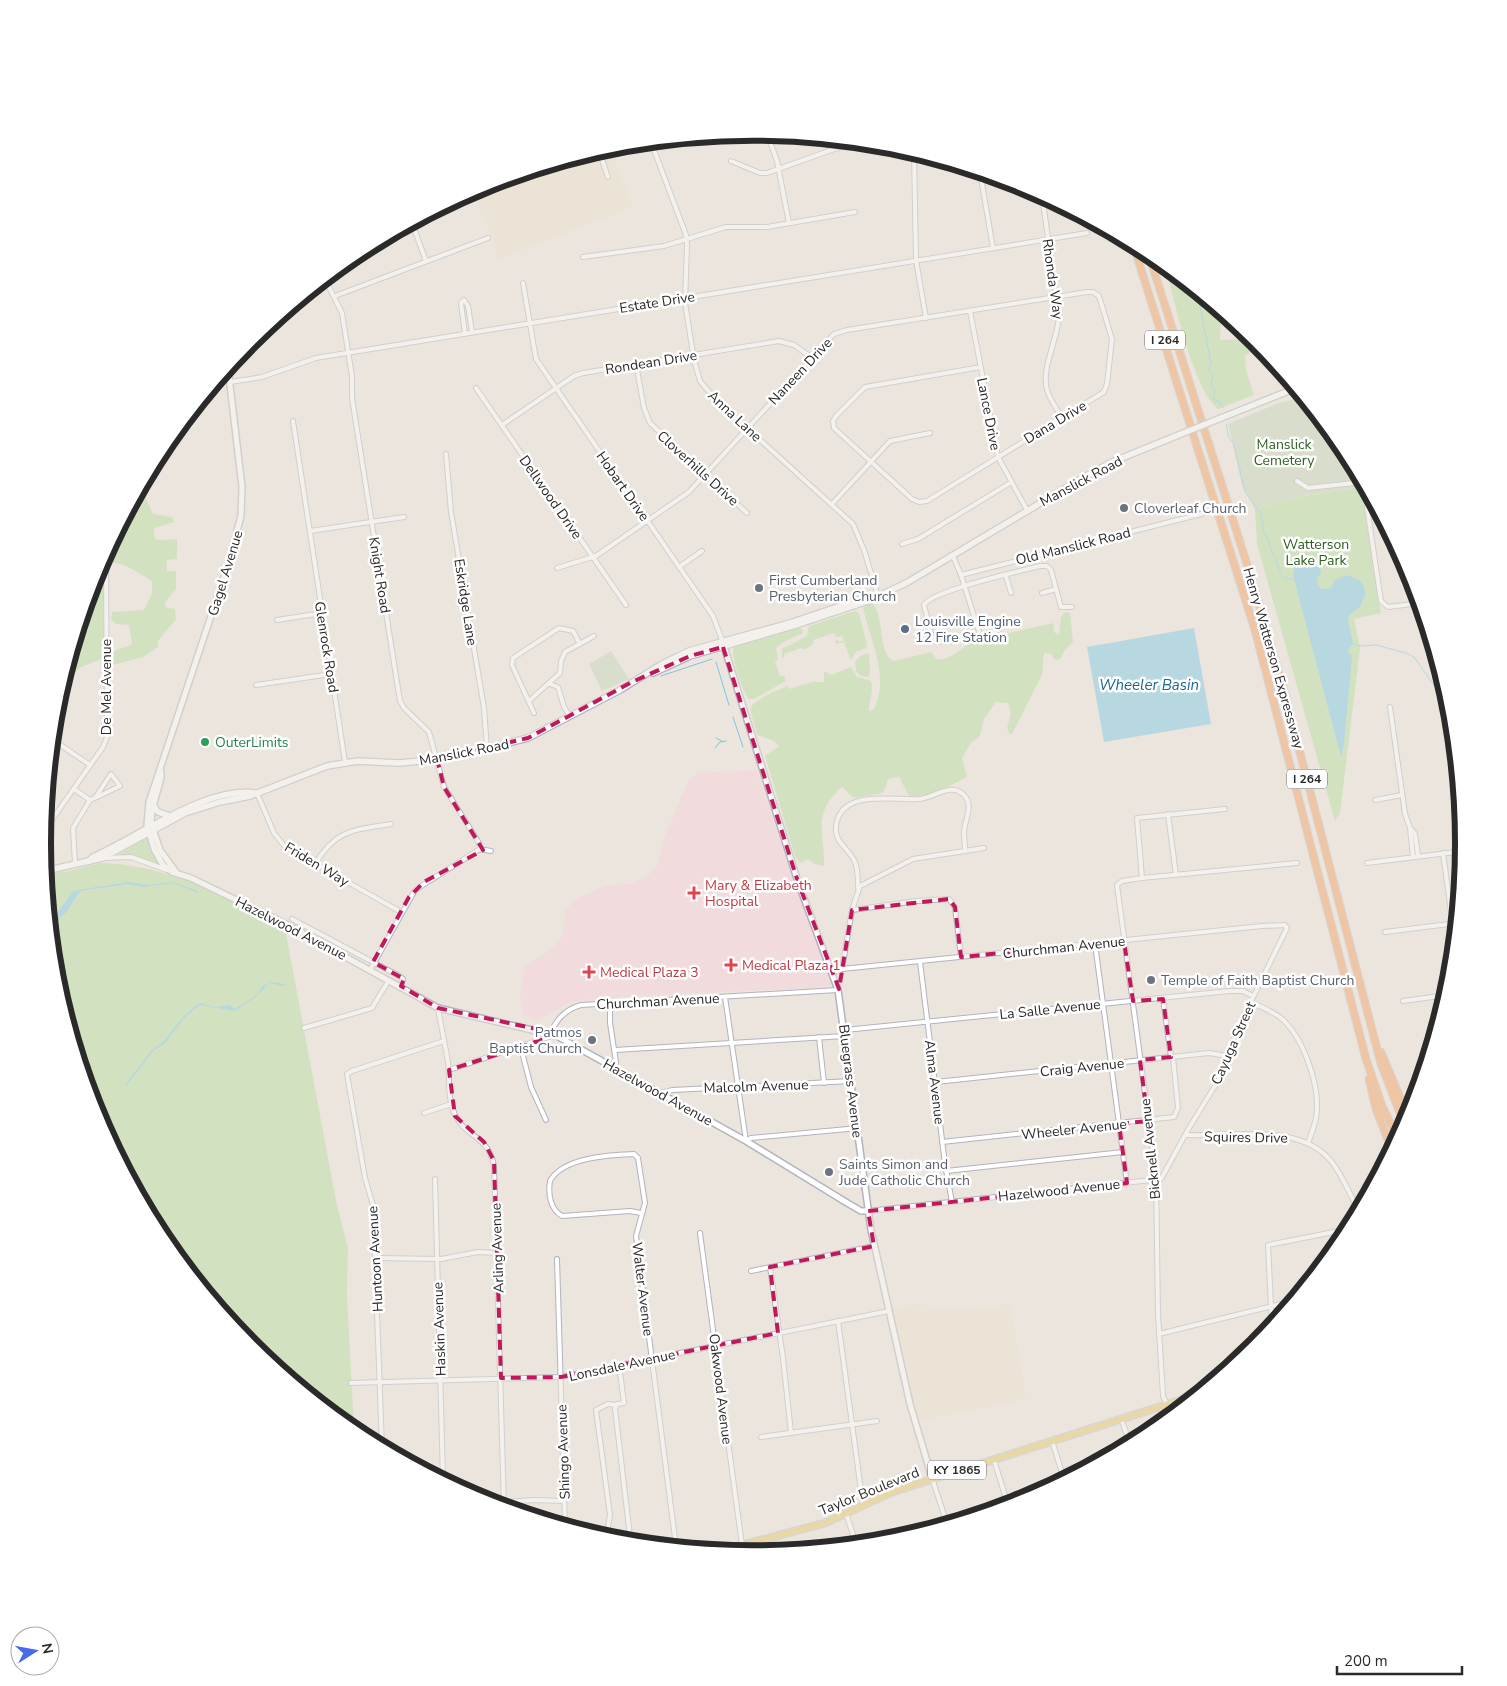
<svg xmlns="http://www.w3.org/2000/svg" width="1507" height="1686" font-family="'Nunito Sans',sans-serif">
  <rect width="100%" height="100%" fill="#ebe5dd"/>
  <g fill="#ebe2ce">
    <path d="M610 147 633 207 499 259 473 191 482 186Z"/>
    <path d="M1010 1302 1026 1399 915 1422 889 1311 919 1303 921 1311 992 1308Z"/>
  </g>
  <path fill="#f1dbdd" d="M757 770 792 878 832 980V984L826 987 602 998 569 1003 536 1021 523 1014 520 992 525 967 553 948 563 935 565 912 574 900 605 886 631 884 647 876 657 866 665 836 688 782 697 773Z"/>
  <g fill="#b4dd9e">
    <path d="M1165 266 1221 311 1220 340 1250 339 1251 352 1245 356 1246 370 1254 395 1218 409C1192 387 1175 301 1165 266Z"/>
    <path d="M1361 487 1381 613 1354 619 1360 648 1340 813 1335 821 1257 544 1255 509 1304 496Z"/>
    <path d="M138 494 145 496 153 514 172 517 174 522 154 528 155 539 160 540 177 539V559L167 560V571H176V589L166 601 165 607 175 609 176 619 158 641V647L143 657 113 665C111 644 119 652 132 644L129 625 115 624 111 619 112 612 144 610 152 594V581C149 579 127 566 124 565 118 563 115 564 109 560V548Z"/>
    <path d="M104 556V658L81 667 70 677H64L97 571Z"/>
    <path d="M871 602C886 614 876 653 894 661L931 652 936 659H944L955 654 971 642 1053 623 1054 632 1059 635 1061 617 1065 612 1070 613 1073 642 1065 650 1060 659 1055 660 1051 654 1044 653 1042 675 1012 734 1010 735 1007 728C1010 719 1012 711 1008 703L996 702 984 719 980 736 971 743 962 758 967 777 933 794 912 797 909 796 899 777 888 779 884 791 879 794 854 798 842 787C811 814 825 832 824 866L814 864 809 859 800 863 795 856 765 756 779 746 774 741 757 735 750 709C755 698 777 691 788 686L789 689 812 682H824V671L831 675 851 667 857 677 871 681C874 690 869 701 869 711L874 709C890 677 870 640 863 608Z"/>
    <path d="M855 611 859 613 867 645 866 648 856 652 851 660 844 642 836 644 835 641 836 639 839 642 844 640 842 636 836 637 834 633 813 640 814 643 805 650 801 648 784 654 785 657 782 658V649L807 636 809 626Z"/>
    <path d="M798 627 802 629 803 633 782 643 776 648 778 660 775 661 780 676H784L786 681 754 699H749C742 691 730 655 734 647Z"/>
    <path d="M869 653 870 673 868 677 861 676 856 671 855 662 860 656Z"/>
    <path d="M147 837 162 866 139 857 118 855Z"/>
    <path d="M100 863C168 865 224 895 284 923L336 1201 348 1248 347 1295 354 1430 251 1346 162 1238 97 1115 56 981 46 874 69 871Z"/>
  </g>
  <g fill="#c4d3b6">
    <path d="M1302 397 1345 448 1365 486 1304 496 1255 509 1242 485 1228 424 1276 404Z"/>
    <path d="M611 651 629 679 602 691 589 664Z"/>
  </g>
  <g fill="#79c8e5">
    <path d="M1306 556C1316 557 1320 563 1321 573 1315 579 1316 583 1321 589L1331 588 1335 580 1347 575 1361 581 1366 593 1360 607 1350 614 1348 620 1353 644 1347 651 1352 656 1344 743 1341 757 1293 575 1295 564Z"/>
    <path d="M1194 628 1211 724 1104 742 1087 647Z"/>
    <path d="M128 882 149 885 172 882 198 891V893L173 883 143 887 128 884 80 891 68 910 51 928C50 918 67 903 72 891Z"/>
    <path d="M271 982 285 984 284 986 269 983 257 996 235 1011 200 1005 186 1016 165 1043 153 1051 127 1085 124 1086 152 1050 163 1042 185 1015 199 1003 215 1007 229 1005 235 1009 257 995 262 986Z"/>
  </g>
  <g fill="none" stroke-linecap="round" stroke-linejoin="round">
    <g stroke="#79c8e5" stroke-width="1">
      <path d="M1197 291 1211 363 1208 371 1213 375 1211 383 1215 392 1213 399 1220 402 1223 408"/>
      <path d="M1226 424 1229 438 1234 444 1245 492 1261 514 1264 532 1283 577 1294 580"/>
      <path d="M1352 644 1362 646 1376 645 1406 653 1414 657 1443 698"/>
      <path d="M716 662 729 705"/>
      <path d="M661 676 712 659"/>
      <path d="M733 717 743 747"/>
      <path d="M716 738 722 741"/>
      <path d="M715 748 720 742 726 741"/>
    </g>
    <defs>
      <g id="minor">
        <path d="M767 133 777 161 789 223"/>
        <path d="M651 142 686 235 687 246 685 303 694 360 700 381 716 400 853 524 864 550 878 596"/>
        <path d="M599 151 608 177"/>
        <path d="M914 152 916 260 926 318"/>
        <path d="M731 161 760 173H767L854 142"/>
        <path d="M980 172 993 248"/>
        <path d="M1042 195 1059 316C1058 340 1041 366 1047 390 1050 400 1057 409 1062 418"/>
        <path d="M412 223 426 261"/>
        <path d="M583 257 664 246 726 227H767L855 212"/>
        <path d="M326 281 342 313 352 376V398L400 701 404 708 429 732 444 787 479 843 480 849"/>
        <path d="M523 283 536 359 713 616 722 640"/>
        <path d="M335 296 488 238"/>
        <path d="M970 311 998 457 1027 510"/>
        <path d="M465 334 461 303 464 300 468 306 472 332"/>
        <path d="M636 364 644 408 650 423 747 513"/>
        <path d="M230 382 262 377 316 358 1087 233"/>
        <path d="M476 388 626 605"/>
        <path d="M293 421 345 762"/>
        <path d="M502 425 574 376 583 373 779 341 794 345 811 357"/>
        <path d="M446 454 451 512 484 708 487 749"/>
        <path d="M1297 481 1308 488 1363 482"/>
        <path d="M1371 497 1367 507 1381 601 1388 607 1420 603"/>
        <path d="M832 504 890 441 930 433"/>
        <path d="M310 531 404 517"/>
        <path d="M902 544 918 539 1010 483"/>
        <path d="M953 556 961 575 1205 513"/>
        <path d="M679 567 702 551"/>
        <path d="M557 568 596 556 689 492 834 334 847 330 1087 292H1093L1099 296 1112 339 1107 384 1104 392 927 501 919 502 912 499 834 428 833 421 836 416 865 387 981 367"/>
        <path d="M961 575 980 635"/>
        <path d="M1006 576 1011 593"/>
        <path d="M1042 593 1056 589"/>
        <path d="M277 620 322 613"/>
        <path d="M999 630 948 642 933 641 924 605C931 591 1020 571 1040 566H1047L1051 570 1061 607H1072"/>
        <path d="M550 684 558 687 564 707 569 715"/>
        <path d="M256 685 331 674"/>
        <path d="M530 700 560 673 561 661 565 652 594 636"/>
        <path d="M1390 707 1405 814 1410 828 1415 834 1418 856"/>
        <path d="M534 713 512 665 513 658 559 628 573 631 580 644"/>
        <path d="M53 740 90 765"/>
        <path d="M74 789 90 800"/>
        <path d="M257 793 274 833 285 847 401 912"/>
        <path d="M1375 800 1402 795"/>
        <path d="M1168 814 1176 875"/>
        <path d="M1410 828 1413 857"/>
        <path d="M44 831 103 747 107 737 106 554"/>
        <path d="M480 849 491 851"/>
        <path d="M1443 853 1455 941"/>
        <path d="M102 858 131 857 167 870"/>
        <path d="M1367 863 1464 851"/>
        <path d="M75 864 73 828 90 800 95 798 111 774 120 786 95 798"/>
        <path d="M315 864C336 829 354 830 391 824"/>
        <path d="M1142 878 1137 818 1225 809"/>
        <path d="M858 888C858 880 858 869 855 862 849 848 834 843 836 826 841 788 893 801 918 799 933 799 951 781 964 795 974 805 965 820 964 831 964 837 965 844 965 850"/>
        <path d="M852 910 916 901 949 899 955 907 961 957"/>
        <path d="M292 919 399 976 403 979 401 986"/>
        <path d="M1385 932 1457 923"/>
        <path d="M1095 944 1127 1183"/>
        <path d="M920 962 945 1164 952 1202"/>
        <path d="M842 969 852 910 860 886 913 859 984 848"/>
        <path d="M370 970 415 890 480 849"/>
        <path d="M832 972 842 969 1262 926 1285 925 1287 928 1236 1032 1218 1081 1189 1128 1161 1179 868 1211"/>
        <path d="M725 997 746 1141 751 1138 858 1128"/>
        <path d="M1163 999 1171 1057"/>
        <path d="M1403 1001 1447 995"/>
        <path d="M1251 1002C1261 1007 1272 1011 1281 1018 1303 1037 1318 1081 1317 1109 1317 1121 1312 1132 1308 1143"/>
        <path d="M610 1003V1023L616 1062 615 1067"/>
        <path d="M438 1008C441 1026 445 1044 448 1062 450 1079 447 1098 455 1115 465 1137 489 1136 494 1166L504 1507"/>
        <path d="M304 1028 372 1008 389 980"/>
        <path d="M845 1030 1229 991H1243L1253 996"/>
        <path d="M819 1037 824 1083"/>
        <path d="M521 1048 531 1087 546 1120"/>
        <path d="M615 1050 845 1036"/>
        <path d="M449 1070 548 1037C556 1021 563 1010 581 1005L838 990"/>
        <path d="M1420 1071 1424 1070"/>
        <path d="M936 1082 1209 1053 1227 1056"/>
        <path d="M662 1093 672 1090 852 1081"/>
        <path d="M424 1113 451 1104"/>
        <path d="M1185 1135C1231 1137 1299 1122 1331 1161 1343 1176 1350 1195 1359 1211"/>
        <path d="M942 1142 1174 1117 1178 1108 1173 1057"/>
        <path d="M946 1171 1123 1152"/>
        <path d="M435 1179 443 1480"/>
        <path d="M641 1213 630 1211 562 1216C550 1209 548 1194 550 1181 563 1157 610 1155 634 1154L638 1158 645 1203 636 1236 676 1546"/>
        <path d="M700 1233 742 1545"/>
        <path d="M376 1258 441 1259 478 1252 497 1253"/>
        <path d="M557 1259 565 1525"/>
        <path d="M770 1267 783 1358 791 1433"/>
        <path d="M751 1271 874 1246"/>
        <path d="M838 1321 863 1505"/>
        <path d="M1272 1326 1268 1245 1349 1229"/>
        <path d="M1159 1334 1293 1301"/>
        <path d="M619 1365 624 1403 617 1404 615 1409 630 1536V1539L627 1542"/>
        <path d="M351 1383 561 1377 889 1311"/>
        <path d="M1172 1415 1163 1396 1158 1314 1156 1175 1117 885 1122 881 1142 878 1297 863"/>
        <path d="M1121 1418 1130 1444"/>
        <path d="M761 1437 877 1421"/>
        <path d="M1052 1441 1064 1479"/>
        <path d="M382 1447 373 1205 365 1178 347 1074 352 1071 444 1041"/>
        <path d="M994 1460 1008 1505"/>
        <path d="M932 1478 947 1524"/>
        <path d="M504 1502 535 1500 564 1501"/>
        <path d="M846 1513 856 1544"/>
        <path d="M606 1538 610 1515 596 1410 608 1404 616 1405"/>
        <path d="M764 1539 768 1553"/>
      </g>
      <g id="tertiary">
        <path d="M228 368 242 487 241 516 226 571 149 802 147 825 154 849 163 865 172 872 191 878 284 923 438 1008 557 1036 746 1141 844 1201 861 1211H868"/>
        <path d="M723 643 798 882 838 990 871 1230 910 1404 932 1478"/>
        <path d="M161 772V778L152 810 151 823 160 850 176 872"/>
      </g>
      <g id="secondary">
        <path d="M1221 418 1296 388"/>
        <path d="M653 673 690 656 799 624 871 600 908 582 1074 483 1112 462 1176 436"/>
        <path d="M153 805 158 812 170 816"/>
        <path d="M89 861 93 857C139 837 205 786 256 793"/>
        <path d="M45 871 102 858 185 813 220 802 250 796 327 766 358 761 399 763 442 759 528 738 620 690 662 664 689 651 790 623 870 596H878"/>
      </g>
      <path id="primary" d="M720 1551 825 1523 892 1492 1197 1395"/>
      <g id="motorway">
        <path d="M1133 244 1255 630 1366 1059 1382 1106 1398 1139"/>
        <path d="M1148 252 1252 580 1285 695 1381 1064 1405 1126"/>
        <path d="M1381 1052 1409 1119"/>
        <path d="M1369 1079 1376 1109 1392 1150"/>
      </g>
    </defs>
    <use href="#minor" stroke="#b1b4bd" stroke-width="6"/>
    <use href="#tertiary" stroke="#b1b4bd" stroke-width="8"/>
    <use href="#secondary" stroke="#b1b4bd" stroke-width="8"/>
    <use href="#primary" stroke="#c3c3c3" stroke-width="9"/>
    <use href="#motorway" stroke="#c3c3c3" stroke-width="9"/>
    <use href="#minor" stroke="#fff" stroke-width="4"/>
    <use href="#tertiary" stroke="#fff" stroke-width="5"/>
    <use href="#secondary" stroke="#fff" stroke-width="5.5"/>
    <use href="#primary" stroke="#e5c868" stroke-width="6"/>
    <use href="#motorway" stroke="#f1a063" stroke-width="7"/>
    <defs>
      <path id="secondary-bridge" d="M1176 436 1221 418"/>
    </defs>
    <use href="#secondary-bridge" stroke="#b1b4bd" stroke-width="8" stroke-linecap="butt"/>
    <use href="#secondary-bridge" stroke="#fff" stroke-width="5.5"/>
  </g>
  <path d="M0 0H1507V1686H0ZM723 647 798 882 839 989 852 910 949 899 955 907 961 957 1124 941 1133 1001 1163 999 1171 1057 1140 1060 1148 1121 1119 1124 1127 1183 868 1211 874 1246 770 1267 778 1333 561 1377 501 1378 494 1161 484 1142 455 1116 449 1070 560 1034 438 1008 401 986 404 979 373 962 409 897 424 882 483 850 444 787 437 759 528 738 632 682 690 656Z" fill="#ebe5dd" fill-opacity=".55" fill-rule="evenodd"/>
  <path fill="none" stroke="#c2185b" stroke-width="4" stroke-dasharray="10 6" stroke-linejoin="round" d="M723 647 798 882 839 989 852 910 949 899 955 907 961 957 1124 941 1133 1001 1163 999 1171 1057 1140 1060 1148 1121 1119 1124 1127 1183 868 1211 874 1246 770 1267 778 1333 561 1377 501 1378 494 1161 484 1142 455 1116 449 1070 560 1034 438 1008 401 986 404 979 373 962 409 897 424 882 483 850 444 787 437 759 528 738 632 682 690 656Z"/>
  <g fill="#6b7280" stroke="#fff" stroke-width="2">
    <circle cx="1124" cy="508" r="5"/>
    <circle cx="759" cy="588" r="5"/>
    <circle cx="1151" cy="980" r="5"/>
    <circle cx="592" cy="1040" r="5"/>
    <circle cx="829" cy="1172" r="5"/>
  </g>
  <circle fill="#5c6f8a" stroke="#fff" stroke-width="2" cx="905" cy="629" r="5"/>
  <circle fill="#2e9e5b" stroke="#fff" stroke-width="2" cx="205" cy="742" r="5"/>
  <g fill="#e0444e" stroke="#fff" stroke-width="2">
    <path d="M691.5 885.5h5v5h5v5h-5v5h-5v-5h-5v-5h5z"/>
    <path d="M728.5 957.5h5v5h5v5h-5v5h-5v-5h-5v-5h5z"/>
    <path d="M586.5 964.5h5v5h5v5h-5v5h-5v-5h-5v-5h5z"/>
  </g>
  <g text-anchor="middle" stroke-width="5" stroke-linejoin="round" paint-order="stroke">
    <g fill="#fff" stroke="#6a6a6a" stroke-width="1">
      <rect x="1145" y="330.5" width="40" height="19" rx="4"/>
      <rect x="1287" y="769.5" width="40" height="19" rx="4"/>
      <rect x="928" y="1460.5" width="58" height="19" rx="4"/>
    </g>
    <g font-size="12" font-weight="bold" fill="#2a2a2a">
      <text x="1165" y="344">I 264</text>
      <text x="1307" y="783">I 264</text>
      <text x="957" y="1474">KY 1865</text>
    </g>
    <g font-size="14" fill="#2a2a2a" stroke="#fff">
      <text transform="translate(1053 279) rotate(82)" y="5">Rhonda Way</text>
      <text transform="translate(657 302) rotate(-9)" y="5">Estate Drive</text>
      <text transform="translate(651 362) rotate(-9)" y="5">Rondean Drive</text>
      <text transform="translate(800 371) rotate(-47)" y="5">Naneen Drive</text>
      <text transform="translate(989 414) rotate(79)" y="5">Lance Drive</text>
      <text transform="translate(735 416) rotate(43)" y="5">Anna Lane</text>
      <text transform="translate(1055 422) rotate(-31)" y="5">Dana Drive</text>
      <text transform="translate(698 468) rotate(42)" y="5">Cloverhills Drive</text>
      <text transform="translate(1081 481) rotate(-28)" y="5">Manslick Road</text>
      <text transform="translate(623 486) rotate(55)" y="5">Hobart Drive</text>
      <text transform="translate(551 497) rotate(55)" y="5">Dellwood Drive</text>
      <text transform="translate(1073 546) rotate(-14)" y="5">Old Manslick Road</text>
      <text transform="translate(225 573) rotate(-73)" y="5">Gagel Avenue</text>
      <text transform="translate(380 575) rotate(81)" y="5">Knight Road</text>
      <text transform="translate(466 602) rotate(81)" y="5">Eskridge Lane</text>
      <text transform="translate(327 647) rotate(81)" y="5">Glenrock Road</text>
      <text transform="translate(1274 658) rotate(74)" y="5">Henry Watterson Expressway</text>
      <text transform="translate(106 687) rotate(-90)" y="5">De Mel Avenue</text>
      <text transform="translate(464 752) rotate(-11)" y="5">Manslick Road</text>
      <text transform="translate(317 864) rotate(31)" y="5">Friden Way</text>
      <text transform="translate(291 928) rotate(27)" y="5">Hazelwood Avenue</text>
      <text transform="translate(1064 947) rotate(-6)" y="5">Churchman Avenue</text>
      <text transform="translate(658 1001) rotate(-3)" y="5">Churchman Avenue</text>
      <text transform="translate(1050 1009) rotate(-6)" y="5">La Salle Avenue</text>
      <text transform="translate(1233 1043) rotate(-66)" y="5">Cayuga Street</text>
      <text transform="translate(1082 1067) rotate(-6)" y="5">Craig Avenue</text>
      <text transform="translate(851 1081) rotate(83)" y="5">Bluegrass Avenue</text>
      <text transform="translate(935 1082) rotate(83)" y="5">Alma Avenue</text>
      <text transform="translate(756 1086) rotate(-2)" y="5">Malcolm Avenue</text>
      <text transform="translate(658 1092) rotate(29)" y="5">Hazelwood Avenue</text>
      <text transform="translate(1074 1129) rotate(-6)" y="5">Wheeler Avenue</text>
      <text transform="translate(1246 1137) rotate(1)" y="5">Squires Drive</text>
      <text transform="translate(1150 1149) rotate(-96)" y="5">Bicknell Avenue</text>
      <text transform="translate(1059 1190) rotate(-6)" y="5">Hazelwood Avenue</text>
      <text transform="translate(497 1248) rotate(-92)" y="5">Arling Avenue</text>
      <text transform="translate(375 1259) rotate(-93)" y="5">Huntoon Avenue</text>
      <text transform="translate(643 1289) rotate(83)" y="5">Walter Avenue</text>
      <text transform="translate(439 1329) rotate(-92)" y="5">Haskin Avenue</text>
      <text transform="translate(622 1365) rotate(-12)" y="5">Lonsdale Avenue</text>
      <text transform="translate(721 1389) rotate(83)" y="5">Oakwood Avenue</text>
      <text transform="translate(563 1452) rotate(-92)" y="5">Shingo Avenue</text>
      <text transform="translate(869 1491) rotate(-22)" y="5">Taylor Boulevard</text>
    </g>
    <g font-size="14" fill="#2e6120" stroke="#fff">
      <text x="1284" y="449">Manslick<tspan x="1284" dy="16">Cemetery</tspan></text>
      <text x="1316" y="549">Watterson<tspan x="1316" dy="16">Lake Park</tspan></text>
    </g>
    <g font-size="14" fill="#5b616d" stroke="#fff" text-anchor="start">
      <text x="1134" y="513">Cloverleaf Church</text>
      <text x="769" y="585">First Cumberland<tspan x="769" dy="16">Presbyterian Church</tspan></text>
      <text x="1161" y="985">Temple of Faith Baptist Church</text>
      <text x="582" y="1037" text-anchor="end">Patmos<tspan x="582" dy="16">Baptist Church</tspan></text>
      <text x="839" y="1169">Saints Simon and<tspan x="839" dy="16">Jude Catholic Church</tspan></text>
    </g>
    <g font-size="14" fill="#4e5e75" stroke="#fff" text-anchor="start">
      <text x="915" y="626">Louisville Engine<tspan x="915" dy="16">12 Fire Station</tspan></text>
    </g>
    <g font-size="14" fill="#27864d" stroke="#fff" text-anchor="start">
      <text x="215" y="747">OuterLimits</text>
    </g>
    <g font-size="14" fill="#be3a42" stroke="#fff" text-anchor="start">
      <text x="705" y="890">Mary &amp; Elizabeth<tspan x="705" dy="16">Hospital</tspan></text>
      <text x="742" y="970">Medical Plaza 1</text>
      <text x="600" y="977">Medical Plaza 3</text>
    </g>
    <g font-size="15" font-style="italic" fill="#186790" stroke="#fff">
      <text x="1149" y="690">Wheeler Basin</text>
    </g>
  </g>
  <path d="M0 0H1507V1686H0ZM51 843a702 702 0 1 1 1404 0a702 702 0 1 1-1404 0Z" fill="#fff" fill-rule="evenodd"/>
  <path fill="none" stroke="#2a2a2a" stroke-width="6" d="M51 843a702 702 0 1 1 1404 0a702 702 0 1 1-1404 0Z"/>
  <g transform="translate(35 1651) rotate(79)"><circle r="24" fill="#ffffff" stroke="#aaaaaa"/>
  <path d="M0-4L9 19L0 12L-9 19Z" fill="#4b69eb"/>
  <text y="-8" font-size="14" font-weight="bold" text-anchor="middle" fill="#2a2a2a">N</text>
  </g>
  <path d="M1337 1666v8h125v-8" fill="none" stroke="#2a2a2a" stroke-width="2.5"/>
  <text x="1344" y="1666" font-size="15" fill="#2a2a2a" stroke="#ffffff" stroke-width="4" paint-order="stroke">200 m</text>
</svg>
